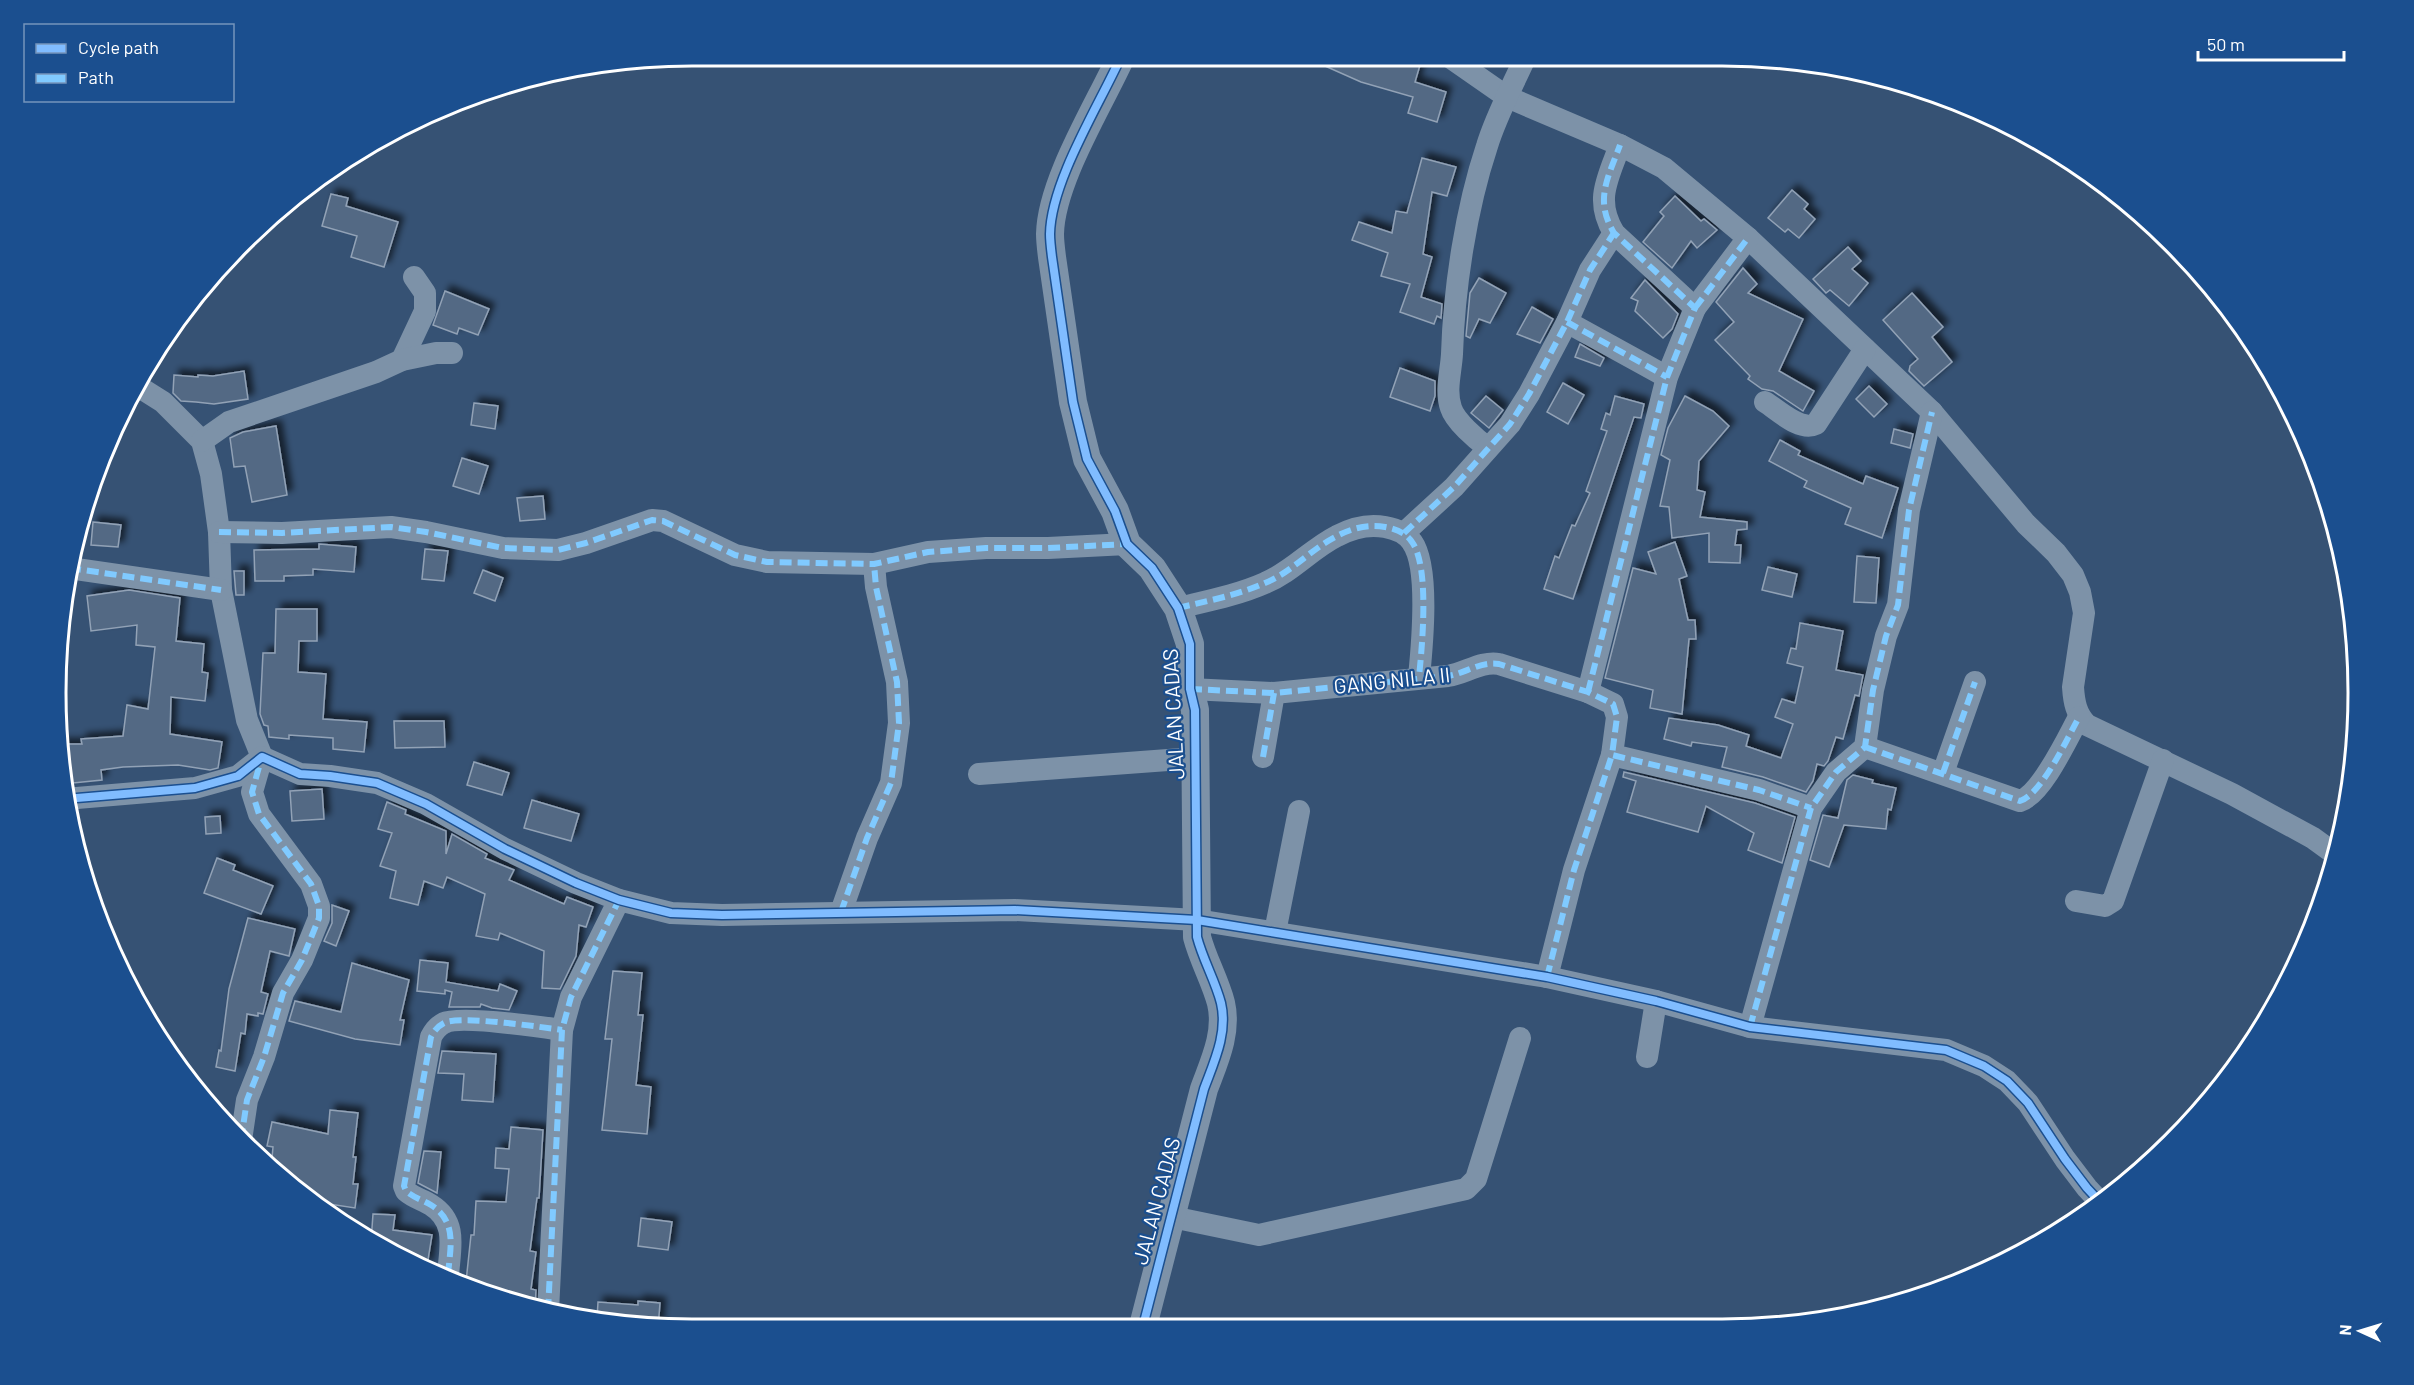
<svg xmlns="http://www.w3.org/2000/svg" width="2414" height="1385" font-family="Barlow,sans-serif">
  <defs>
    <filter id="shadow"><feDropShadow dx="5.5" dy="-5.5" stdDeviation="3" flood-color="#0009"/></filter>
  </defs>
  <rect width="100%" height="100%" fill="#365274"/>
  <g fill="#526984" stroke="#92a2b6" stroke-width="1.5" filter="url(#shadow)">
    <path d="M1307 58H1395L1420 65 1415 82 1446 92 1437 122 1408 113 1413 97 1361 82Z"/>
    <path d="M1422 158 1456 167 1447 196 1432 192 1423 254 1432 257 1421 297 1442 304 1441 318 1437 316 1434 324 1400 312 1410 284 1381 276 1388 253 1352 240 1359 222 1392 233 1396 211 1407 213Z"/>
    <path d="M1792 190 1808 204 1804 209 1815 219 1799 238 1788 229 1785 232 1768 218Z"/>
    <path d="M331 194 348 198 346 206 398 222 384 267 351 257 357 236 322 226Z"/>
    <path d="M1675 196 1701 221 1704 219 1717 230 1697 248 1691 241 1672 268 1643 242 1664 216 1660 212Z"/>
    <path d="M1848 247 1861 261 1852 269 1868 283 1849 306 1830 290 1826 293 1813 279Z"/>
    <path d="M1743 268 1757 284 1748 293 1803 319 1779 371 1814 391 1803 411 1773 391 1762 389 1748 379 1750 376 1715 340 1734 322 1716 302Z"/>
    <path d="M1479 278 1506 293 1490 323 1479 319 1470 338 1466 336 1470 293Z"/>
    <path d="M1645 280 1678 314 1672 329 1663 338 1635 311 1638 301 1631 298Z"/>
    <path d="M445 291 489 309 478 335 459 328 457 334 433 325Z"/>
    <path d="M1912 293 1943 327 1932 337 1952 362 1924 386 1909 371 1910 366 1918 359 1883 320Z"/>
    <path d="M1532 307 1553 319 1540 343 1517 334Z"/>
    <path d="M1580 344 1604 358 1600 366 1575 357Z"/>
    <path d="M1400 368 1435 381V396L1430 411 1390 397Z"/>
    <path d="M244 371 248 399 214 404 196 402 181 401 173 393 174 375 198 377V375L213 376Z"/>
    <path d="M1563 383 1584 395 1568 424 1547 412Z"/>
    <path d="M1869 386 1887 404 1874 417 1856 399Z"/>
    <path d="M1486 396 1503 410 1489 428 1471 413Z"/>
    <path d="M1615 396 1644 404 1641 418 1634 417 1573 599 1544 589 1555 556 1559 558 1572 525 1575 526 1590 493 1586 491 1607 431 1601 429 1606 413 1610 415Z"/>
    <path d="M1685 396 1713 411 1729 426 1699 461 1697 490 1705 492 1700 517 1747 522V529L1737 530 1735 545H1741L1740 563 1709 562V533L1672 538 1669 507 1660 506 1670 460 1661 455 1668 428Z"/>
    <path d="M474 403 498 406 495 429 471 425Z"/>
    <path d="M276 426 287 495 252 502 245 466 234 467 230 438 243 432Z"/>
    <path d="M1894 429 1913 434 1910 448 1891 443Z"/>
    <path d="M1780 440 1800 451 1798 455 1863 484 1866 476 1898 488 1882 538 1845 524 1851 508 1804 487 1807 481 1769 461Z"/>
    <path d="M462 458 488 466 479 494 453 486Z"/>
    <path d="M543 496 545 519 520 521 517 498Z"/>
    <path d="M93 522 121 525 118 547 91 545Z"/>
    <path d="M1675 542 1687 576 1679 579 1688 620H1695L1696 639H1689L1682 714 1650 708 1653 690 1605 678 1633 568 1656 574 1648 552Z"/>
    <path d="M319 544 356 547 354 572 313 569V575L284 576V581H255L254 550 319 549Z"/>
    <path d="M425 549 448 551 444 581 422 579Z"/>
    <path d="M1857 556 1879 558 1876 603 1854 602Z"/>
    <path d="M1768 567 1797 574 1792 597 1762 590Z"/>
    <path d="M483 570 503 578 495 601 474 593Z"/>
    <path d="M234 571H244V595H236Z"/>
    <path d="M129 590 180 598 176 641 204 644 202 672 208 673 205 701 171 697 170 734 222 742 218 768 210 770 178 765 123 767 101 770 102 780 63 784 58 744H82L81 739 123 736 127 705 148 709 155 647 136 645 137 625 91 631 87 596Z"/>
    <path d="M276 609H317V641H299L298 672 326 674 323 719 367 722 364 752 333 749V738L289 735V739L269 737 268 726 264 725 260 714 263 653H275Z"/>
    <path d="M1800 623 1843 631 1836 670 1863 675 1859 696 1855 695 1843 739 1836 737 1828 761 1824 766 1817 764 1813 781 1806 792 1763 777 1722 767 1727 747 1692 742 1691 746 1664 739 1669 718 1718 725 1749 735 1746 746 1781 758 1793 724 1775 717 1782 699 1795 703 1803 667 1787 663 1791 648 1796 649Z"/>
    <path d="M394 721H444L445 747 395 748Z"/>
    <path d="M474 762 509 773 502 795 467 785Z"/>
    <path d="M1624 772 1755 803 1795 817 1782 863 1748 850 1754 833 1706 806 1698 832 1627 812 1636 781 1623 777Z"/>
    <path d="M1853 775 1873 780 1872 783 1896 788 1891 810 1888 809 1886 829 1844 825 1829 867 1810 860 1823 815 1838 818 1847 780Z"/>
    <path d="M322 789 324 819 292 821 290 791Z"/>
    <path d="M532 800 579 814 571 841 524 828Z"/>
    <path d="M387 802 406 810 405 814 446 831V854L452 834 487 854 485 858 514 870 509 880 564 904 567 897 593 907 586 927 579 925 576 956 560 989 542 988 544 951 500 933 498 940 476 936 485 894 447 877 443 888 424 881 418 905 390 898 396 871 380 866 392 833 378 829Z"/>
    <path d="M220 816 221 833 206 834 205 817Z"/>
    <path d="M217 858 235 865 233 870 273 886 261 914 204 893Z"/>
    <path d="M332 905 349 911 336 946 324 941 332 923Z"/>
    <path d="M248 918 295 929 289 956 270 951 261 992 268 994 263 1014 258 1013V1016L247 1014 245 1034 241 1033 235 1071 216 1067 219 1050 221 1051 229 989Z"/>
    <path d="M420 960 448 963 446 982 498 991 500 984 517 991 509 1010 492 1008 481 1004 480 1007H449L452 992 445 990V994L417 991Z"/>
    <path d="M352 963 409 980 400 1020H404L400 1045 355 1039 289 1021 295 1001 341 1012Z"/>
    <path d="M613 971 642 973 638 1015H643L636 1085 651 1087 647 1134 602 1130 612 1039H605Z"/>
    <path d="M442 1051 496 1054 493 1102 462 1100 464 1074 438 1073Z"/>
    <path d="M330 1110 358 1113 353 1157H356L353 1184H358L355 1208 316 1202 271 1170 273 1147 267 1146 272 1122 328 1134Z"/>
    <path d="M511 1127 543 1130 539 1198H537L530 1251 536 1252 531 1289 536 1290 535 1309 466 1282 471 1235H474L476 1201 506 1202 509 1169 495 1168 496 1148 509 1149Z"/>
    <path d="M424 1151 441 1152 437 1193 418 1183Z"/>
    <path d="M373 1214 395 1215 393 1230 432 1235 427 1266 371 1242Z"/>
    <path d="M641 1218 672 1222 668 1250 638 1246Z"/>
    <path d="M638 1301 660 1303 658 1328 597 1319 598 1302 638 1305Z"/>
  </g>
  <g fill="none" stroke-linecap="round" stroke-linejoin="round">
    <g stroke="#7d92a8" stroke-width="22">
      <path d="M1451 58 1507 97 1620 145 1664 168 1748 238 1932 412 2026 524 2056 553 2073 575 2080 592 2084 613 2073 687C2074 702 2076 714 2087 725L2232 794 2313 838 2335 854"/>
      <path d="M1695 308 1748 238"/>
      <path d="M1567 322 1667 377"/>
      <path d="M402 360 425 311V293L414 277"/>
      <path d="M136 385 163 402 202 441 211 474 219 532 221 590 247 720 262 757 252 792 259 814 311 884 319 906V918L302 960 283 993 264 1057 247 1100 241 1140"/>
      <path d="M1765 402C1778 410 1800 432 1816 424L1865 349"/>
      <path d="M202 441 229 422 376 372 402 360 436 353H452"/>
      <path d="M1488 448C1476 439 1455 421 1451 408 1445 390 1451 372 1452 354 1454 288 1466 209 1487 146 1496 116 1512 87 1525 58"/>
      <path d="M219 532 282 533 391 527 426 532 503 548 558 550 586 543 652 520 663 521 735 555 767 562 874 564 928 552 986 548H1048L1127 544"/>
      <path d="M1404 533 1454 487 1510 424 1529 394 1567 322 1590 270 1614 233"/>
      <path d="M69 568 221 590"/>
      <path d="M1178 608C1207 601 1238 595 1265 583 1292 572 1311 549 1337 536 1352 528 1369 524 1385 527 1396 529 1406 533 1412 542 1430 567 1422 647 1419 677"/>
      <path d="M1190 689 1274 693 1448 676C1466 673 1481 661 1499 664L1588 692 1613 704 1617 717 1612 755 1759 790 1811 808"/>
      <path d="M1588 692 1667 377 1695 308 1614 233C1594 200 1608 178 1620 145"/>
      <path d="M1865 747 2020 801C2042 794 2068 737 2079 717"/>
      <path d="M1263 757 1274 693"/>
      <path d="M1943 773 1975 682"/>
      <path d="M979 774 1195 758"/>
      <path d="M65 799 195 788 238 776 262 757 300 774 330 776 377 783 426 804 505 849 576 883 619 900 671 913 722 915 1015 910 1197 920 1547 977 1656 1001 1750 1027 1946 1050 1984 1066 2007 1081 2028 1103 2065 1159 2087 1188 2100 1202"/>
      <path d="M2076 901 2105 906 2113 901 2163 760"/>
      <path d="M841 912 867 838 891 783 899 723 897 682 876 587 874 564"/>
      <path d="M1275 932 1299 811"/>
      <path d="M1547 977 1574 870 1612 755"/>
      <path d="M1750 1027 1811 808 1836 772 1865 747 1873 690 1886 636 1898 605 1909 510 1932 412"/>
      <path d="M1647 1057 1656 1001"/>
      <path d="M1172 1217 1259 1235 1466 1189 1476 1179 1520 1038"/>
      <path d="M448 1275C450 1248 458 1222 431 1205 423 1200 414 1198 406 1191L404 1186 431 1037C434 1031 438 1026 444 1023 459 1015 541 1027 562 1030"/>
      <path d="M548 1311 562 1030 571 997 619 900"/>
    </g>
    <path stroke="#7d92a8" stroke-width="28" d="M1120 59C1098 107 1051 182 1050 234 1050 241 1051 249 1052 257L1073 402 1087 459 1115 511 1127 544 1152 568 1178 608 1190 644V689L1195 710 1197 937C1203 960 1215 980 1221 1003 1228 1033 1214 1062 1204 1089L1143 1326"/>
    <g stroke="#80caff" stroke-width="6" stroke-dasharray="12 6" stroke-linecap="butt">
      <path d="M1695 308 1748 238"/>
      <path d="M1567 322 1667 377"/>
      <path d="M219 532 282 533 391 527 426 532 503 548 558 550 586 543 652 520 663 521 735 555 767 562 874 564 928 552 986 548H1048L1127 544"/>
      <path d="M1404 533 1454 487 1510 424 1529 394 1567 322 1590 270 1614 233"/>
      <path d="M69 568 221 590"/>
      <path d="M1178 608C1207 601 1238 595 1265 583 1292 572 1311 549 1337 536 1352 528 1369 524 1385 527 1396 529 1406 533 1412 542 1430 567 1422 647 1419 677"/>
      <path d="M1190 689 1274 693 1448 676C1466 673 1481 661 1499 664L1588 692 1613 704 1617 717 1612 755 1759 790 1811 808"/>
      <path d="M1588 692 1667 377 1695 308 1614 233C1594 200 1608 178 1620 145"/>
      <path d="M1865 747 2020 801C2042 794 2068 737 2079 717"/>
      <path d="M1263 757 1274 693"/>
      <path d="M1943 773 1975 682"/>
      <path d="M841 912 867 838 891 783 899 723 897 682 876 587 874 564"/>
      <path d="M1547 977 1574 870 1612 755"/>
      <path d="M1750 1027 1811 808 1836 772 1865 747 1873 690 1886 636 1898 605 1909 510 1932 412"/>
      <path d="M241 1140 247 1100 264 1057 283 993 302 960 319 918V906L311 884 259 814 252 792 261 760"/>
      <path d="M448 1275C450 1248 458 1222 431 1205 423 1200 414 1198 406 1191L404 1186 431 1037C434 1031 438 1026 444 1023 459 1015 541 1027 562 1030"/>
      <path d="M548 1311 562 1030 571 997 619 900"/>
    </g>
    <defs>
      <g id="cycleway">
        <path d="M1120 59C1098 107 1051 182 1050 234 1050 241 1051 249 1052 257L1073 402 1087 459 1115 511 1127 544 1152 568 1178 608 1190 644V689L1195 710 1197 937C1203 960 1215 980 1221 1003 1228 1033 1214 1062 1204 1089L1143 1326"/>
        <path d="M65 799 195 788 238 776 262 757 300 774 330 776 377 783 426 804 505 849 576 883 619 900 671 913 722 915 1015 910 1197 920 1547 977 1656 1001 1750 1027 1946 1050 1984 1066 2007 1081 2028 1103 2065 1159 2087 1188 2100 1202"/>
      </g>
    </defs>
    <use href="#cycleway" stroke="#1b4f8f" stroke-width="11"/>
    <use href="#cycleway" stroke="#80bcff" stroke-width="8"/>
  </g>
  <g text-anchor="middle" stroke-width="4.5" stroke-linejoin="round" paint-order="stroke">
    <g font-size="21" fill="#fff" stroke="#1b4f8f">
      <text transform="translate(1392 681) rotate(-6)" y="7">GANG NILA II</text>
      <text transform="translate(1174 714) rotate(-93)" y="7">JALAN CADAS</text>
      <text transform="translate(1157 1201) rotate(-75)" y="7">JALAN CADAS</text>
    </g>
  </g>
  <path d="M0 0H2414V1385H0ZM692 66H1722A626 626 0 0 1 2348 692V693A626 626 0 0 1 1722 1319H692A626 626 0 0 1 66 693V692A626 626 0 0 1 692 66Z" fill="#1b4f8f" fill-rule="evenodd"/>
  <path fill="none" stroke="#fff" stroke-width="3" d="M692 66H1722A626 626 0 0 1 2348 692V693A626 626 0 0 1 1722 1319H692A626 626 0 0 1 66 693V692A626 626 0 0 1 692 66Z"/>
  <rect x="24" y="24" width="210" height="78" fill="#1b4f8f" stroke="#7695bc" stroke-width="1.5"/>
  <rect x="36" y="44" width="30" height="9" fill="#80bcff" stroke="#7695bc" stroke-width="1.5"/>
  <text x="78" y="54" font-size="18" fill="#ffffff">Cycle path</text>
  <rect x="36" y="74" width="30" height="9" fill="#80caff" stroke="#7695bc" stroke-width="1.5"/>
  <text x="78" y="84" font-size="18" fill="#ffffff">Path</text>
  <g transform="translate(2360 1331) rotate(274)" stroke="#1b4f8f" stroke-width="4.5" paint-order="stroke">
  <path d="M0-4.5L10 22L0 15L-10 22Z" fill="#ffffff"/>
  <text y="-9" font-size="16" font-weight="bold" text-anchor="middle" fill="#ffffff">N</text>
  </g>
  <path d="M2198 51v9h146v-9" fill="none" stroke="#ffffff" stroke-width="3"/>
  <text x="2207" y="51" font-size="18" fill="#ffffff" stroke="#1b4f8f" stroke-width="4.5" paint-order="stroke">50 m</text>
</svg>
